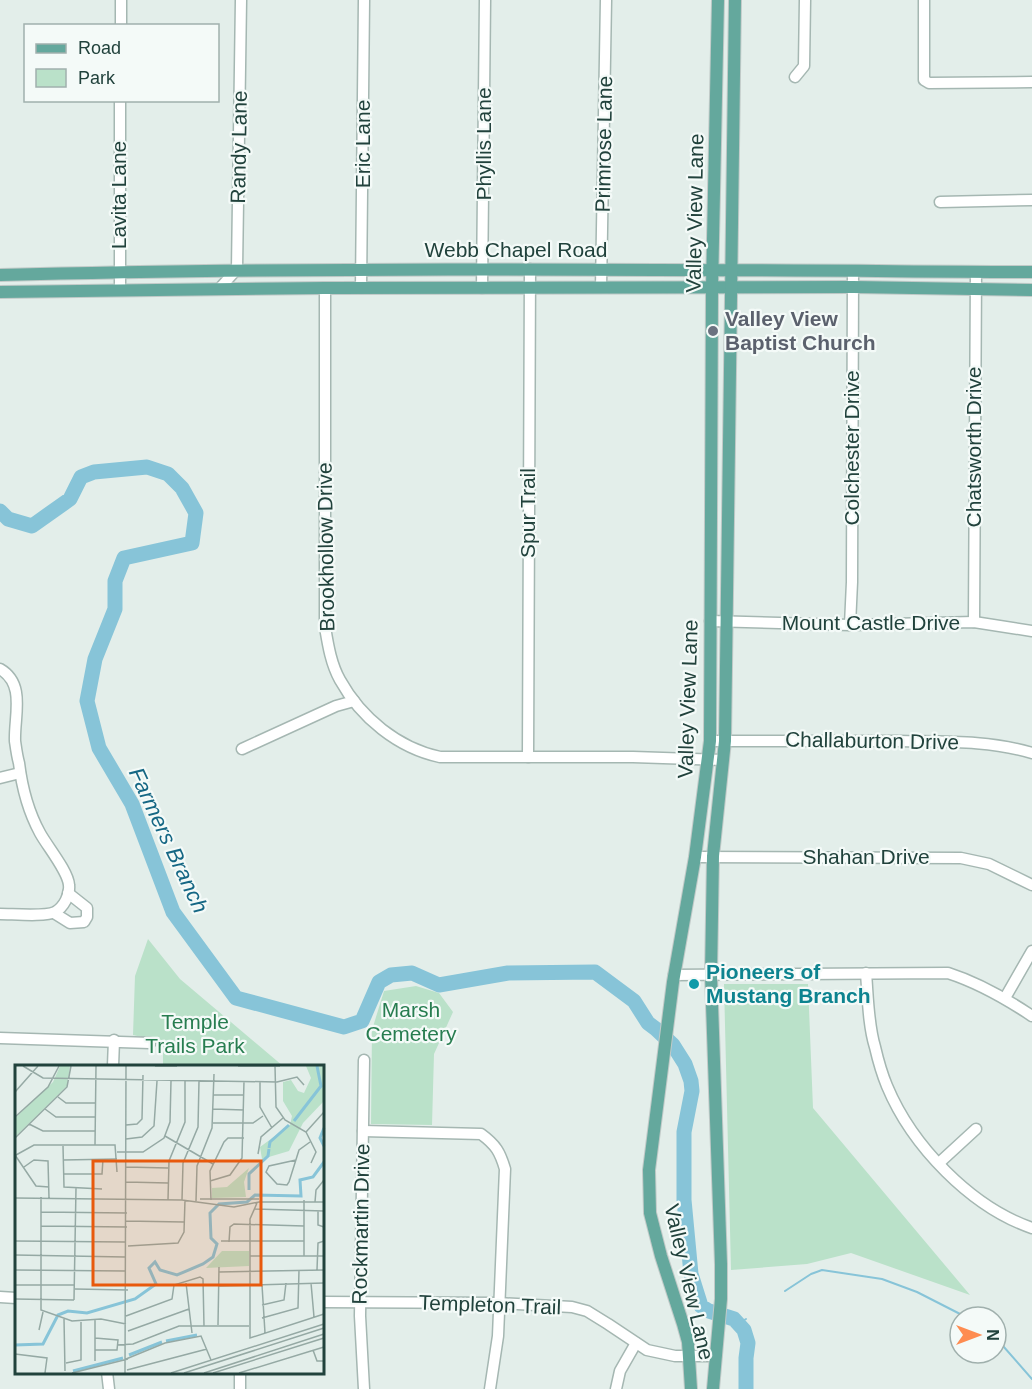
<svg xmlns="http://www.w3.org/2000/svg" width="1032" height="1389" font-family="Arial,sans-serif">
  <rect width="100%" height="100%" fill="#e3eeea"/>
  <g fill="#bae1c9">
    <path d="M148 939 180 979 283 1066H163V1042L133 1035 135 976Z"/>
    <path d="M724 984H808L813 1108 970 1295 851 1253 807 1264 731 1270Z"/>
    <path d="M416 986 439 993 453 1012 434 1054 432 1125 371 1124 372 1030 384 991Z"/>
  </g>
  <g fill="none" stroke-linecap="round" stroke-linejoin="round">
    <g stroke="#87c4d8" stroke-width="2">
      <path d="M785 1291 811 1274 822 1270 882 1279 917 1292 966 1317"/>
      <path d="M739 1323 746 1319"/>
      <path d="M996 1338 1032 1379"/>
    </g>
    <path stroke="#87c4d8" stroke-width="15" d="M0 511 8 519 32 526 70 499 81 477 94 472 147 467 168 474 182 488 196 513 192 543 124 558 115 581V609L95 659 87 701 99 748 132 804 173 912 236 998 344 1027 362 1021 379 982 391 975 412 973 439 985 508 973 595 972 634 1001 648 1023 656 1029 673 1045 685 1064 691 1081 692 1091 684 1132V1200L691 1274 701 1306 709 1311 734 1319 744 1330 748 1343 746 1358V1389"/>
    <defs>
      <g id="minor">
        <path d="M924 0V80L929 83 1032 82"/>
        <path d="M121 26V0"/>
        <path d="M795 77 804 66 805 0"/>
        <path d="M940 202 1032 200"/>
        <path d="M601 287 606 0"/>
        <path d="M220 288 237 269 241 0"/>
        <path d="M325 288V627C328 645 331 664 340 680 361 718 398 748 440 757H633L723 760"/>
        <path d="M361 288 364 0"/>
        <path d="M482 288 485 0"/>
        <path d="M120 290V100"/>
        <path d="M710 621 850 625 974 622 1032 631"/>
        <path d="M974 622 976 272"/>
        <path d="M850 625 852 582 853 271"/>
        <path d="M0 669C26 684 14 716 15 741 16 748 17 756 19 763 22 788 28 811 40 833 47 846 68 871 69 885 70 895 64 907 55 912 45 917 13 914 0 914"/>
        <path d="M710 741C773 741 836 741 899 741 944 742 988 740 1032 753"/>
        <path d="M242 749 336 706 354 701"/>
        <path d="M528 757 530 269"/>
        <path d="M0 778 20 773"/>
        <path d="M695 857 961 858 989 864 1032 885"/>
        <path d="M54 913 70 923 84 922 87 917V908L68 893"/>
        <path d="M866 973C868 997 868 1024 875 1047 878 1060 882 1074 887 1086 912 1146 971 1207 1032 1228"/>
        <path d="M674 975 948 973C979 983 1005 998 1032 1016"/>
        <path d="M1005 998 1032 951"/>
        <path d="M0 1038 150 1043"/>
        <path d="M364 1060 360 1316 364 1389"/>
        <path d="M113 1066 114 1040"/>
        <path d="M363 1131 481 1134C496 1145 500 1152 505 1169L498 1336 490 1389"/>
        <path d="M939 1163 976 1129"/>
        <path d="M0 1297 16 1298"/>
        <path d="M322 1302 498 1303 572 1307 587 1311 608 1324 647 1350 675 1356H716"/>
        <path d="M107 1372 109 1389"/>
        <path d="M240 1372V1389"/>
        <path d="M616 1389 620 1371 636 1343"/>
      </g>
      <g id="major">
        <path d="M0 275C344 266 688 270 1032 272"/>
        <path d="M0 292 325 288 853 287 1032 290"/>
        <path d="M691 1389 688 1342 683 1324 661 1256 650 1213 649 1170 673 982 695 857 710 741 712 288 718 0"/>
        <path d="M713 1389 721 1299V1264L711 975 713 856 725 741 735 0"/>
      </g>
    </defs>
    <use href="#minor" stroke="#a5b7b2" stroke-width="13"/>
    <use href="#major" stroke="#c1cac8" stroke-width="14"/>
    <use href="#minor" stroke="#fff" stroke-width="10"/>
    <use href="#major" stroke="#64a89d" stroke-width="12"/>
  </g>
  <circle fill="#6b7280" stroke="#f4faf8" stroke-width="2" cx="713" cy="331" r="6"/>
  <circle fill="#0f9aa8" stroke="#f4faf8" stroke-width="2" cx="694" cy="984" r="6"/>
  <g text-anchor="middle" stroke-width="4.5" stroke-linejoin="round" paint-order="stroke">
    <g font-size="21" fill="#21423c" stroke="#f4faf8">
      <text transform="translate(363 144) rotate(-90)" y="7">Eric Lane</text>
      <text transform="translate(484 144) rotate(-90)" y="7">Phyllis Lane</text>
      <text transform="translate(604 144) rotate(-89)" y="7">Primrose Lane</text>
      <text transform="translate(239 147) rotate(-89)" y="7">Randy Lane</text>
      <text transform="translate(119 195) rotate(-90)" y="7">Lavita Lane</text>
      <text transform="translate(695 213) rotate(-89)" y="7">Valley View Lane</text>
      <text x="516" y="257">Webb Chapel Road</text>
      <text transform="translate(974 447) rotate(-90)" y="7">Chatsworth Drive</text>
      <text transform="translate(852 448) rotate(-90)" y="7">Colchester Drive</text>
      <text transform="translate(528 513) rotate(-90)" y="7">Spur Trail</text>
      <text transform="translate(326 547) rotate(-91)" y="7">Brookhollow Drive</text>
      <text x="871" y="630">Mount Castle Drive</text>
      <text transform="translate(688 699) rotate(-88)" y="7">Valley View Lane</text>
      <text transform="translate(872 741) rotate(1)" y="7">Challaburton Drive</text>
      <text x="866" y="864">Shahan Drive</text>
      <text transform="translate(361 1224) rotate(-89)" y="7">Rockmartin Drive</text>
      <text transform="translate(689 1282) rotate(77)" y="7">Valley View Lane</text>
      <text transform="translate(490 1305) rotate(2)" y="7">Templeton Trail</text>
    </g>
    <g font-size="21" font-weight="bold" fill="#5b616d" stroke="#f4faf8" text-anchor="start">
      <text x="725" y="326">Valley View<tspan x="725" dy="24">Baptist Church</tspan></text>
    </g>
    <g font-size="21" font-weight="bold" fill="#0d838f" stroke="#f4faf8" text-anchor="start">
      <text x="706" y="979">Pioneers of<tspan x="706" dy="24">Mustang Branch</tspan></text>
    </g>
    <g font-size="21" fill="#277d50" stroke="#f4faf8">
      <text x="411" y="1017">Marsh<tspan x="411" dy="24">Cemetery</tspan></text>
      <text x="195" y="1029">Temple<tspan x="195" dy="24">Trails Park</tspan></text>
    </g>
    <g font-size="22" font-style="italic" fill="#156784" stroke="#f4faf8">
      <text transform="translate(169 840) rotate(65)" y="8">Farmers Branch</text>
    </g>
  </g>
  <g transform="translate(15 1065)">
    <rect width="309" height="309" fill="#e3eeea"/>
    <path d="M45 1H55L52 21 0 72V53L38 17ZM291 1H309V36L288 58 274 86 247 94 245 82 275 60 277 51 268 36V17L276 15 283 26 289 28 296 13ZM234 103 229 117 231 132 197 133V123L212 122ZM207 186H234V201L191 203Z" fill="#bae1c9"/>
    <path fill="none" stroke="#87c4d8" stroke-width="3" d="M279 56 306 21 302 1M309 63 305 73 309 81M254 83 255 77 274 60M234 125V109L253 91 254 84M151 276 182 270M0 280 28 279 43 250 53 246 72 248 120 234 141 219 134 203 140 197 145 205 162 210 188 199 198 192 202 179 196 173 195 148 204 139 232 137 240 130 286 131 285 115 298 112 309 97M114 290 147 277M58 306 108 293"/>
    <path fill="none" stroke="#95a9a4" stroke-width="1.5" d="M8 1 28 13 262 17 282 12 289 20M140 1H162M223 1H265M260 1 261 42 270 55 291 67 301 87 296 98M245 17V42L257 63M0 27 23 1M198 30H229M43 32 51 38H81M30 44 41 52H81M198 44 229 45M0 52 33 22 44 1M198 58H238L248 51M14 59 28 66H80M111 60 122 59 127 54 128 10M291 67 309 47M150 71 198 99M0 73 52 22 56 1M111 74 127 72 139 61 142 16M80 80 81 1M48 81 49 122 87 124M102 87H128L149 73 155 57 156 16M243 89 246 72 268 53M0 90 21 121 34 122M1 90 19 80H100L102 107M48 95 102 94M281 95 254 101 251 107 262 119 272 120 274 117 284 85 295 77M9 102 19 95 33 96 34 133M111 102 153 103M48 109H87L88 94M195 116 215 110 227 93 229 16M111 117 153 118M26 132V245L57 256 86 254 111 259M0 133 167 135 219 142 244 137H309M185 134H244M153 135 154 96 170 57V16M167 135 168 98 183 62 184 16M196 135 195 106 209 77 213 73H229M289 135V191M181 136 182 101 197 63 199 9M300 137 301 125 309 115M242 138 235 154V273L309 249M240 144 309 146M303 146V160L309 162M26 147 112 148M110 156 169 157M26 161 112 162M0 176 110 177M206 176H289M214 177 215 162 219 159 289 161M113 181 163 178 169 167 170 135M0 190 110 192M235 191H309M0 205 110 206M302 205 303 178 309 176M204 207 309 205M171 218 177 268M296 218 299 252M0 220H60M247 220 250 268M203 221 309 218M60 224 113 225M0 234 59 235M59 235 61 123M247 240 269 235 271 218M111 251 157 234 159 220 185 212 188 214 189 261M247 253 283 243 284 205M49 254 50 306M80 255V296M203 260 204 202M24 265 28 247M113 266 174 244M102 280 118 279 164 261H234M80 285H102L103 275 80 273M298 285 302 296H309M0 289 32 293 30 308M111 294 150 278 186 271 196 295M51 298 66 295V257M112 305 192 284M57 308 113 294M110 308 111 1M156 308 309 259M169 308 309 263M189 308 309 269M198 308 309 273M224 308 309 282"/>
    <path fill="#e8590c" fill-opacity="0.15" stroke="#e8590c" stroke-width="3" d="M78 96H246V220H78Z"/>
    <rect width="309" height="309" fill="none" stroke="#21423c" stroke-width="3"/>
  </g>
  <rect x="24" y="24" width="195" height="78" fill="#f4faf8" stroke="#a0b0ad" stroke-width="1.5"/>
  <rect x="36" y="44" width="30" height="9" fill="#64a89d" stroke="#a0b0ad" stroke-width="1.5"/>
  <text x="78" y="54" font-size="18" fill="#21423c">Road</text>
  <rect x="36" y="69" width="30" height="18" fill="#bae1c9" stroke="#a0b0ad" stroke-width="1.5"/>
  <text x="78" y="84" font-size="18" fill="#21423c">Park</text>
  <g transform="translate(978 1335) rotate(90)"><circle r="28" fill="#f4faf8" stroke="#a0b0ad" stroke-width="1.5"/>
  <path d="M0-4.5L10 22L0 15L-10 22Z" fill="#fe8c51"/>
  <text y="-9" font-size="16" font-weight="bold" text-anchor="middle" fill="#21423c">N</text>
  </g>
</svg>
